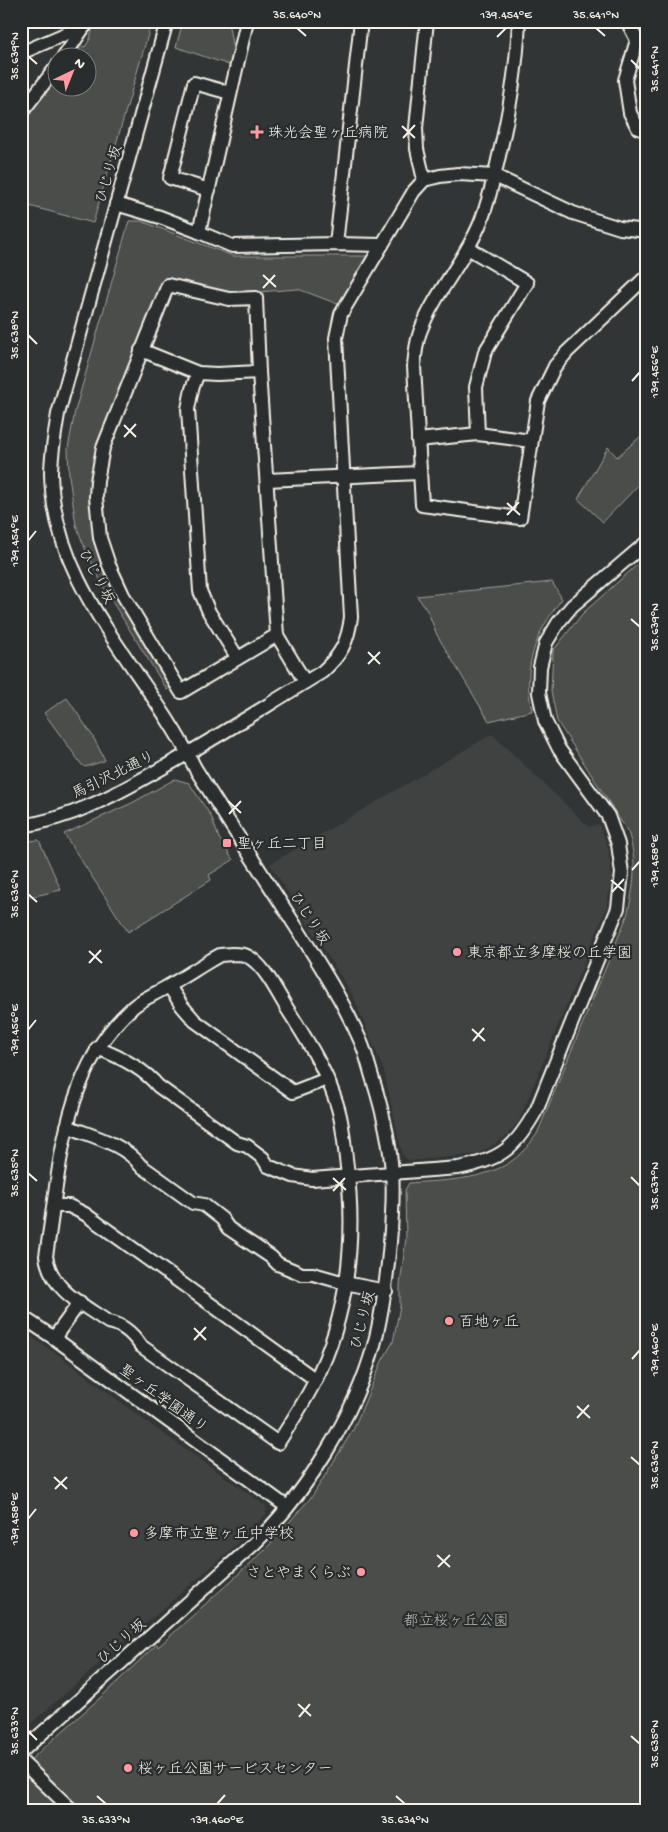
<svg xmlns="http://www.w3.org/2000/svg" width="668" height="1832" font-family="'Gochi Hand','Klee One',sans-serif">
  <rect width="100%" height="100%" fill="#323535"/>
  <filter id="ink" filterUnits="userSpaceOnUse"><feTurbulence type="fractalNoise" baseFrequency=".02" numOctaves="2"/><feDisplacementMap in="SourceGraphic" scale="10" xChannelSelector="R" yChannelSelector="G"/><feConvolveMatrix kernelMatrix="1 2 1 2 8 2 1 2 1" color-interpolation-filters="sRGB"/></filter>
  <g filter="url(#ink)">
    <g fill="#404242">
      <path d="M492 734 589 827 599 824 608 847 612 878 606 909 518 1123 503 1139 478 1154 409 1161 402 1154 384 1071 353 996 270 864Z"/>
      <path d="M21 1330 61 1357 151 1425 266 1506V1514L228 1552 21 1732Z"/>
    </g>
    <g fill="#4b4d4c" stroke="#a09f9a">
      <path d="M94 21H152L93 223 22 204 21 205V124L41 97 57 79 58 88H88V58L75 57 81 46 85 47 90 39Z"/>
      <path d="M183 21H228L233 50 237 52 232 66 176 47Z"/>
      <path d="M129 221H141L233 256H367L366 262 338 304 298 289 231 294 165 277 96 446 93 462 92 497 118 595 171 687 167 690 105 590 86 551 76 525 69 476 68 448 75 411Z"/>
      <path d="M647 431V476L603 522 578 499 608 447 617 457Z"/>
      <path d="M647 556V1811H21V1768L101 1697 157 1644 158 1647 265 1550 313 1495 353 1430 382 1361 393 1342 400 1306V1285L406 1238 405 1190 409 1183C446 1180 495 1181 522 1152 528 1147 532 1140 537 1134L627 916C634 887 638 862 628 832L557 721 551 691 553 651 583 613Z"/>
      <path d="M552 582 562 599C535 633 522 668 532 711L489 721 437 635 428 612 417 596Z"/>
      <path d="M67 698 92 735 105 760 104 761 85 767 82 765 44 713Z"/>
      <path d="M175 779 189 783 211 816 219 838 233 860 209 875 211 880 128 932 64 834 132 803Z"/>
      <path d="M39 840 61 890 21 899V842Z"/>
    </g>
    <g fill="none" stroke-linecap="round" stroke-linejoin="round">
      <defs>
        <g id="minor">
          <path d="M519 21C517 68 509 115 498 160 493 182 488 205 479 226 463 263 434 294 420 332 416 343 415 355 414 366L422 505 520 518 538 401 555 366 567 352 647 276"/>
          <path d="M627 21 637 40 625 80 630 113 638 128 647 131"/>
          <path d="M21 53 86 25"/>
          <path d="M63 58 86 24"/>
          <path d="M21 113 58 65"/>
          <path d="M424 180 417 149 416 128 427 21"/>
          <path d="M209 190 170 178 194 83 230 93"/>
          <path d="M116 204 160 217 199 232 232 246 336 244 382 245"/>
          <path d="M199 232 247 21"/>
          <path d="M336 244 361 21"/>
          <path d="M468 248 527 283 485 352 476 387 478 434"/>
          <path d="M141 350 198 373 217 374 259 372"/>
          <path d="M198 373 192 389 188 409 200 591 209 612 237 657"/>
          <path d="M418 440 478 434 531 441"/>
          <path d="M267 480 419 473"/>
          <path d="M277 635 181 692 123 595 109 565 100 538 96 497 97 481 103 448 168 285 229 299 256 298 259 372 277 635 305 682"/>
          <path d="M21 826C70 819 113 796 155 772 212 741 267 705 322 672 341 655 348 642 351 617L336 338 341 314 414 191 424 180 440 176 458 174 495 176 573 213 620 228 647 231"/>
          <path d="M232 954C237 954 243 954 247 956 264 964 278 994 288 1010 305 1037 323 1065 334 1096 343 1119 344 1143 347 1167 356 1239 348 1316 315 1381 304 1403 291 1423 278 1443L141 1346C133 1334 122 1324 108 1322 82 1304 51 1290 46 1256 60 1170 62 1069 133 1007 142 999 155 994 165 988 181 979 196 969 211 960L220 955Z"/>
          <path d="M169 986 182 1006 195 1021 293 1092 327 1079"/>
          <path d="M97 1048C118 1056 144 1069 158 1086L237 1143 247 1146 263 1158 268 1166 293 1176 312 1179 458 1168C502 1160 516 1147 537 1109L618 908 622 873 618 844 608 816 559 749 545 721 539 693 540 667 546 643 558 623 572 606 647 542"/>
          <path d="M67 1126C91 1136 125 1144 140 1165L193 1203 204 1205 222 1219 228 1228 271 1257 278 1264 302 1274H313L345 1283 386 1291"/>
          <path d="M54 1206H69L85 1214 316 1380"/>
          <path d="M21 1316 54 1338 287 1507"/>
          <path d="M54 1338 80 1302"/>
          <path d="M21 1752 255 1543C306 1494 355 1414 374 1345 383 1311 387 1277 390 1242 392 1219 394 1195 392 1173 390 1141 382 1109 373 1080 369 1067 366 1054 361 1042 341 996 313 954 286 911 255 863 225 816 195 768 147 669 54 592 51 474 51 454 55 433 58 414L167 21"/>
          <path d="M21 1761 73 1811"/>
        </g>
      </defs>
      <use href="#minor" stroke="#f4f1e8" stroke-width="16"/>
      <use href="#minor" stroke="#2a2d2e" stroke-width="12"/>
    </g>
  </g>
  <path fill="none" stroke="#f4f1e8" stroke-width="2" d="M297 28 306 36M596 28 605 36M497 37 506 28M28 56 37 64M631 60 640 69M402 126 415 138M403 138 415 125M263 275 276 287M263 288 275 275M28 335 37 344M632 381 640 372M124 425 136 437M124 437 136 424M507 503 520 515M507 515 519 502M28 541 36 531M631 619 640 627M368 652 380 664M368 664 380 652M228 801 241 813M229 814 241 801M632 870 640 861M611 880 624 891M612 892 624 879M28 894 37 902M89 951 102 963M89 963 101 950M472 1029 485 1041M28 1030 36 1020M473 1041 484 1028M28 1173 37 1181M631 1177 640 1186M333 1178 346 1190M333 1191 345 1178M194 1328 206 1340M194 1340 206 1327M632 1359 640 1350M577 1406 590 1418M577 1418 589 1405M631 1457 640 1465M54 1477 67 1489M55 1489 67 1477M28 1519 36 1509M437 1555 450 1567M438 1567 450 1555M298 1704 311 1716M299 1717 310 1704M28 1731 37 1740M631 1736 640 1744M97 1796 106 1804M396 1796 405 1804M217 1804 225 1795"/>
  <g fill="#ff9aa2" stroke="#2a2d2e" stroke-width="2">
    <path d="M254.5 124.5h5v5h5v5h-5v5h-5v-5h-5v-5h5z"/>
    <rect x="222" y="838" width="10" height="10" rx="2.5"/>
    <circle cx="457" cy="952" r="5"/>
    <circle cx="449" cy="1321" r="5"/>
    <circle cx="134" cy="1533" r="5"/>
    <circle cx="361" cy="1572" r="5"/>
    <circle cx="128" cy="1768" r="5"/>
  </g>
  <g text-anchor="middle" stroke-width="4.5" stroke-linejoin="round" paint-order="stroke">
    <g font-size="15" fill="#f4f1e8" stroke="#2a2d2e" text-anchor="start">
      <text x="268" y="137">珠光会聖ヶ丘病院</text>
      <text x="237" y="848">聖ヶ丘二丁目</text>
      <text x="467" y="957">東京都立多摩桜の丘学園</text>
      <text x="459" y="1326">百地ヶ丘</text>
      <text x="144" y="1538">多摩市立聖ヶ丘中学校</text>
      <text x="351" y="1577" text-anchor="end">さとやまくらぶ</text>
      <text x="138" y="1773">桜ヶ丘公園サービスセンター</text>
    </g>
    <g font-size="15" fill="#f4f1e8" stroke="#2a2d2e">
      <text transform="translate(108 174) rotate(-74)" y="5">ひじり坂</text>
      <text transform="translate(97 576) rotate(62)" y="5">ひじり坂</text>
      <text transform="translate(113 774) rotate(-26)" y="5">馬引沢北通り</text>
      <text transform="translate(310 918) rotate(57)" y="5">ひじり坂</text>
      <text transform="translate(362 1320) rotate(-76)" y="5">ひじり坂</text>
      <text transform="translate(164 1398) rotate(36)" y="5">聖ヶ丘学園通り</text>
      <text transform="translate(121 1641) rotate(-42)" y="5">ひじり坂</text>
    </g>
    <g font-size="15" fill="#b9b8b1" stroke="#2a2d2e">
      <text x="456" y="1625">都立桜ヶ丘公園</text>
    </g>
  </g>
  <rect width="668" height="1832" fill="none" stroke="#2a2d2e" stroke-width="55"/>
  <g transform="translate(72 72) rotate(43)"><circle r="24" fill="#2a2d2e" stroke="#7b7b78"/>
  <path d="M0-4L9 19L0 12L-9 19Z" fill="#ff9aa2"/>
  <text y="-8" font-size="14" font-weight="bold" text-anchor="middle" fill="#f4f1e8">N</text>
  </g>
  <rect x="28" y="28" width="612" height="1776" fill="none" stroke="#f4f1e8" stroke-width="2"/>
  <g font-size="12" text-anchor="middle" fill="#f4f1e8">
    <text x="297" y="18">35.640°N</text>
    <text x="506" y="18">139.454°E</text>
    <text x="596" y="18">35.641°N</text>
    <text transform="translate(14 56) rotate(-90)" y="4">35.639°N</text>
    <text transform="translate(654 69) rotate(-90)" y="4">35.641°N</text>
    <text transform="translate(14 335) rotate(-90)" y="4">35.638°N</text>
    <text transform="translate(654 372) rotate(-90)" y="4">139.456°E</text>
    <text transform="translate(14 541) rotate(-90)" y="4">139.454°E</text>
    <text transform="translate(654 627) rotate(-90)" y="4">35.639°N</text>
    <text transform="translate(654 861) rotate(-90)" y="4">139.458°E</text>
    <text transform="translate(14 894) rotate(-90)" y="4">35.636°N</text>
    <text transform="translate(14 1030) rotate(-90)" y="4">139.456°E</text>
    <text transform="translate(14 1173) rotate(-90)" y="4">35.635°N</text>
    <text transform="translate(654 1186) rotate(-90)" y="4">35.637°N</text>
    <text transform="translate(654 1350) rotate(-90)" y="4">139.460°E</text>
    <text transform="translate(654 1465) rotate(-90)" y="4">35.636°N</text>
    <text transform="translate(14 1519) rotate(-90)" y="4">139.458°E</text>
    <text transform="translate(14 1731) rotate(-90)" y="4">35.633°N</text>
    <text transform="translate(654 1744) rotate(-90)" y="4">35.635°N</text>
    <text x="106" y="1823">35.633°N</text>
    <text x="217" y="1823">139.460°E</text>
    <text x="405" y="1823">35.634°N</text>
  </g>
</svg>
